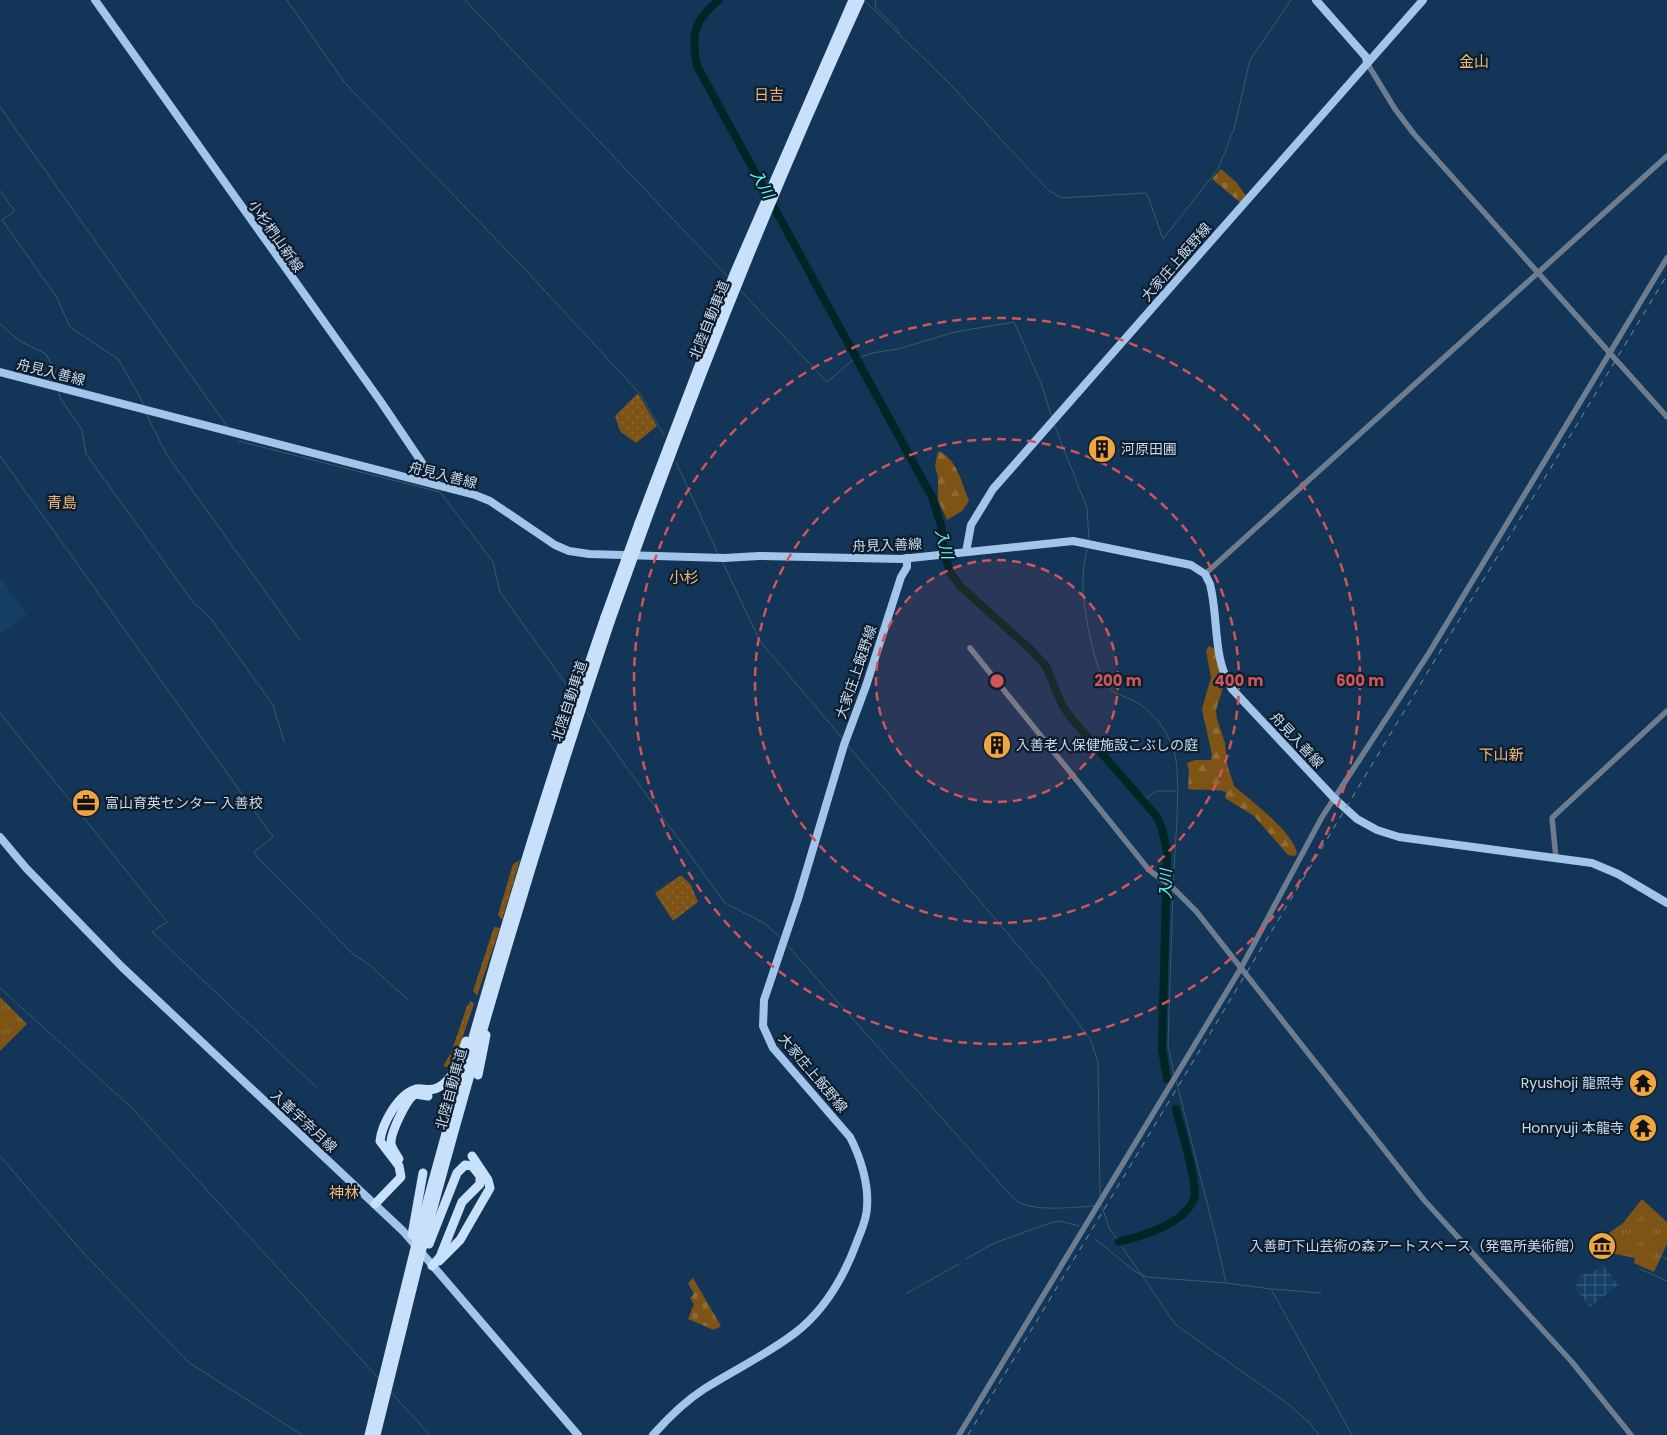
<svg xmlns="http://www.w3.org/2000/svg" width="1667" height="1435" font-family="Poppins,'Noto Sans JP',sans-serif">
  <defs>
    <pattern id="industrial-grid" width="8" height="8" patternUnits="userSpaceOnUse" patternTransform="scale(1.25)"><rect width="8" height="8" fill="#153e67"/><path d="M0 4h8M4 0v8" fill="none" stroke="#36597d"/></pattern>
    <pattern id="grass-dots" width="8" height="8" patternUnits="userSpaceOnUse" patternTransform="scale(1.25)"><rect width="8" height="8" fill="#7d5316"/><path d="M2 2h.1M6 6h.1" fill="none" stroke="#8e6b38" stroke-width="1.8" stroke-linecap="round"/></pattern>
    <pattern id="forest-firs" width="22" height="20" patternUnits="userSpaceOnUse" patternTransform="scale(1.25)"><rect width="22" height="20" fill="#7d5316"/><path d="M5 1l3.5 6h-7zM16 11l3.5 6h-7z" fill="#8e6b38"/></pattern>
    <pattern id="cemetery-stones" width="16" height="16" patternUnits="userSpaceOnUse" patternTransform="scale(1.25)"><rect width="16" height="16" fill="#7d5316"/><path d="M2 7V4a2 2 0 0 1 4 0v3zM10 15v-3a2 2 0 0 1 4 0v3z" fill="#8e6b38"/></pattern>
    <pattern id="park-tufts" width="24" height="20" patternUnits="userSpaceOnUse" patternTransform="scale(1.25)"><rect width="24" height="20" fill="#7d5316"/><path d="M3 7l-1-3M5 7V3M7 7l1-3M15 17l-1-3M17 17v-4M19 17l1-3" fill="none" stroke="#8e6b38"/></pattern>
  </defs>
  <rect width="100%" height="100%" fill="#123558"/>
  <path fill="#153e67" d="M0 577 27 615 0 633Z"/>
  <path fill="url(#industrial-grid)" d="M1603 1265 1618 1285 1590 1307 1575 1288 1580 1276 1587 1273 1590 1274Z"/>
  <g fill="url(#grass-dots)">
    <path d="M638 393 657 426 636 443 620 431 615 416Z"/>
    <path d="M520 860 502 920 498 915 513 864Z"/>
    <path d="M681 875 691 885 698 902 673 921 655 893Z"/>
    <path d="M494 927 500 928 477 996 473 991Z"/>
    <path d="M471 1001 474 1004 452 1068 443 1066 451 1053 467 1006Z"/>
  </g>
  <g fill="url(#forest-firs)">
    <path d="M938 451C957 458 962 484 969 501L962 511 947 520 938 500V477L935 466Z"/>
    <path d="M1209 646 1215 649 1224 684 1216 710 1217 719 1225 743 1227 764 1234 786C1250 800 1295 833 1297 854L1294 856 1288 855 1254 816 1225 798 1226 792C1213 788 1201 791 1188 789L1189 771 1187 763 1195 760H1211L1212 755 1202 709 1211 677 1206 651Z"/>
  </g>
  <g fill="url(#cemetery-stones)">
    <path d="M1221 169 1236 182 1247 197 1242 204 1212 179Z"/>
    <path d="M693 1278 721 1326 714 1330 688 1319 694 1304 690 1298 694 1294 688 1283Z"/>
  </g>
  <g fill="url(#park-tufts)">
    <path d="M0 997 27 1024 0 1051Z"/>
    <path d="M1642 1199 1667 1222V1244L1654 1272 1634 1263 1635 1258 1610 1253 1601 1239 1623 1223Z"/>
  </g>
  <g fill="none" stroke-linecap="round" stroke-linejoin="round">
    <g stroke="#3c5b61" stroke-width="1">
      <path d="M287 0 344 82 521 265 641 395 664 435"/>
      <path d="M465 0 729 278"/>
      <path d="M864 0 949 83 1048 190 1062 198 1145 193 1148 196 1163 239 1218 169 1234 129 1250 60 1291 0"/>
      <path d="M876 0 875 7 899 31V33"/>
      <path d="M0 107 229 429"/>
      <path d="M0 191 15 211 2 220 56 296 70 327 119 360 144 405"/>
      <path d="M740 290 827 382 855 358"/>
      <path d="M0 324 20 341 46 354 61 383"/>
      <path d="M856 359 872 353 898 349 955 332 1014 322 1041 383 1052 418"/>
      <path d="M60 390 59 396 82 430 86 454 193 602 212 620 273 705 284 742"/>
      <path d="M145 412 167 455 300 640"/>
      <path d="M1054 424 1087 508 1089 541"/>
      <path d="M238 441 440 492 493 562 500 592 574 695"/>
      <path d="M0 456 273 837 254 852 258 858 352 953 371 966 407 999"/>
      <path d="M676 462 719 556"/>
      <path d="M1087 547C1086 557 1083 567 1083 577 1081 599 1094 673 1109 688 1114 693 1125 697 1132 700 1152 710 1165 727 1173 748 1183 773 1174 854 1173 885"/>
      <path d="M722 561 760 641 843 739"/>
      <path d="M585 710 725 903 764 923 782 939"/>
      <path d="M0 713 167 922 152 932 316 1087"/>
      <path d="M848 746 1042 974 1090 1039 1098 1062 1100 1196"/>
      <path d="M1141 801 1157 791H1176"/>
      <path d="M1173 891 1168 1045 1174 1074"/>
      <path d="M786 944 1014 1199C1031 1213 1073 1207 1095 1206"/>
      <path d="M0 988 132 1108 379 1379"/>
      <path d="M1176 1080 1216 1238 1226 1283 1271 1289 1352 1435"/>
      <path d="M0 1156 78 1247 188 1362 302 1435"/>
      <path d="M1101 1204 1109 1228 1176 1325 1288 1404 1310 1423 1319 1435"/>
      <path d="M1095 1239 1136 1272 1146 1277 1225 1283"/>
      <path d="M1667 1241 1658 1253 1667 1260"/>
      <path d="M966 1259 994 1243 1050 1223 1059 1221 1079 1226"/>
      <path d="M1640 1269 1667 1281"/>
      <path d="M1272 1289 1321 1293"/>
      <path d="M907 1293 959 1264"/>
      <path d="M390 1391 430 1435"/>
    </g>
    <g stroke="#012524" stroke-width="8">
      <path d="M719 0C693 21 691 35 697 66L932 497 941 525 944 552 950 572 960 586 1030 649 1046 666 1062 705 1072 719 1157 817 1162 829 1167 851 1162 1049 1167 1079"/>
      <path d="M1119 1242C1144 1235 1183 1225 1194 1199 1199 1186 1180 1126 1176 1109"/>
    </g>
    <g stroke="#6d7d8f" stroke-width="5.5">
      <path d="M1367 63 1395 109 1414 134 1667 417"/>
      <path d="M1205 574 1667 156"/>
      <path d="M970 648 1149 870 1172 887 1196 911 1424 1200 1572 1362 1631 1435"/>
      <path d="M1556 858 1552 818 1556 814 1667 711"/>
      <path d="M959 1435 1241 968 1322 817 1429 653 1667 258"/>
    </g>
    <g stroke="#a4c5ea" stroke-width="8">
      <path d="M95 0 381 402 437 485"/>
      <path d="M1316 0 1366 57 1367 63"/>
      <path d="M0 372 475 495 490 501 555 545 569 551 589 554 724 558 759 556 901 559 1073 541 1191 565 1205 574 1210 584C1219 619 1212 658 1232 689L1334 798 1357 819 1377 830 1399 837 1592 863 1618 874 1667 903"/>
      <path d="M966 552 971 525 993 489 1423 0"/>
      <path d="M0 837 26 868 122 967 403 1231 578 1435"/>
      <path d="M653 1435C668 1418 684 1402 704 1389 734 1370 766 1355 795 1333 825 1310 845 1275 858 1239 862 1229 867 1218 867 1207 869 1184 860 1156 850 1137L773 1048 763 1026 764 1000 798 899 844 745 866 686 901 577 907 567V558"/>
    </g>
    <g stroke="#c9e0fb" stroke-width="9">
      <path d="M639 523 734 274 853 0"/>
      <path d="M645 525C710 347 781 172 860 0"/>
      <path d="M478 1075 486 1035"/>
      <path d="M399 1159C396 1154 392 1149 391 1144 390 1134 407 1097 416 1094L428 1096"/>
      <path d="M375 1204 401 1177 399 1166 380 1141C382 1124 398 1094 416 1089 424 1088 432 1092 439 1087 455 1078 460 1057 466 1041"/>
      <path d="M412 1235 423 1173"/>
      <path d="M417 1240C473 1030 534 822 605 617"/>
      <path d="M429 1244 457 1173 465 1165 472 1166 480 1176V1184L462 1202 440 1257 432 1266"/>
      <path d="M423 1245C479 1036 541 828 610 622"/>
      <path d="M439 1261 460 1240 490 1188 488 1180 472 1156"/>
    </g>
    <path stroke="#7992ae" stroke-width="1" stroke-dasharray="6 6" stroke-linecap="butt" d="M968 1435 1667 275"/>
    <g stroke="#c9e0fb" stroke-width="9">
      <path d="M605 617 639 523"/>
      <path d="M610 622 645 525"/>
      <path d="M369 1435 417 1240"/>
      <path d="M376 1435 423 1245"/>
    </g>
  </g>
  <circle cx="997" cy="681" r="121" fill="#d2545a" fill-opacity=".12"/>
  <g fill="none" stroke="#d2545a" stroke-width="2.5" stroke-dasharray="9 6">
    <circle cx="997" cy="681" r="121"/>
    <circle cx="997" cy="681" r="242"/>
    <circle cx="997" cy="681" r="363"/>
  </g>
  <defs>
    <symbol id="building-disc" viewBox="-11 -11 22 22"><circle r="9.5" fill="#f0a63f" stroke="#0e1d2c"/><path d="M-4-6H4V6H1V3H-1V6H-4ZM-2.5-4.3h1.7v1.8h-1.7ZM.8-4.3h1.7v1.8H.8ZM-2.5-1h1.7V.8h-1.7ZM.8-1h1.7V.8H.8Z" fill="#111"/></symbol>
    <symbol id="office-disc" viewBox="-11 -11 22 22"><circle r="9.5" fill="#f0a63f" stroke="#0e1d2c"/><path d="M-6-3h4V-5.5h4V-3h4V5H-6ZM-1-4.5V-3h2v-1.5ZM-6 0V1H6V0Z" fill="#111"/></symbol>
    <symbol id="temple-disc" viewBox="-11 -11 22 22"><circle r="9.5" fill="#f0a63f" stroke="#0e1d2c"/><path d="M0-6L5-2H3V0L6.5 2.5H4V6H1.5V3h-3V6H-4V2.5H-6.5L-3 0V-2H-5Z" fill="#111"/></symbol>
    <symbol id="museum-disc" viewBox="-11 -11 22 22"><circle r="9.5" fill="#f0a63f" stroke="#0e1d2c"/><path d="M0-6L6-3V-2H-6V-3ZM-5-1h2V3h-2ZM-1-1h2V3h-2ZM3-1h2V3H3ZM-6 4H6V6H-6Z" fill="#111"/></symbol>
  </defs>
  <g fill-rule="evenodd">
    <use href="#building-disc" x="1086" y="433" width="32" height="32"/>
    <use href="#building-disc" x="981" y="729" width="32" height="32"/>
    <use href="#office-disc" x="70" y="787" width="32" height="32"/>
    <use href="#temple-disc" x="1627" y="1067" width="32" height="32"/>
    <use href="#temple-disc" x="1627" y="1112" width="32" height="32"/>
    <use href="#museum-disc" x="1586" y="1230" width="32" height="32"/>
  </g>
  <g text-anchor="middle" stroke-width="4.5" stroke-linejoin="round" paint-order="stroke">
    <g font-size="14" fill="#c6d9ef" stroke="#0e1d2c">
      <text transform="translate(276 236) rotate(55)" y="5">小杉椚山新線</text>
      <text transform="translate(1176 262) rotate(-49)" y="5">大家庄上飯野線</text>
      <text transform="translate(709 320) rotate(-68)" y="5">北陸自動車道</text>
      <text transform="translate(51 372) rotate(14)" y="5">舟見入善線</text>
      <text transform="translate(443 475) rotate(14)" y="5">舟見入善線</text>
      <text transform="translate(887 545) rotate(-2)" y="5">舟見入善線</text>
      <text transform="translate(856 672) rotate(-71)" y="5">大家庄上飯野線</text>
      <text transform="translate(569 701) rotate(-72)" y="5">北陸自動車道</text>
      <text transform="translate(1297 740) rotate(47)" y="5">舟見入善線</text>
      <text transform="translate(813 1073) rotate(50)" y="5">大家庄上飯野線</text>
      <text transform="translate(451 1089) rotate(-75)" y="5">北陸自動車道</text>
      <text transform="translate(304 1121) rotate(43)" y="5">入善宇奈月線</text>
    </g>
    <g font-size="14" fill="#c6d9ef" stroke="#0e1d2c" text-anchor="start">
      <text x="1121" y="454">河原田圃</text>
      <text x="1016" y="750">入善老人保健施設こぶしの庭</text>
      <text x="105" y="808">富山育英センター 入善校</text>
      <text x="1624" y="1088" text-anchor="end">Ryushoji 龍照寺</text>
      <text x="1624" y="1133" text-anchor="end">Honryuji 本龍寺</text>
      <text x="1583" y="1251" text-anchor="end">入善町下山芸術の森アートスペース（発電所美術館）</text>
    </g>
    <g font-size="15" fill="#ecb97a" stroke="#0e1d2c">
      <text x="1474" y="67">金山</text>
      <text x="769" y="100">日吉</text>
      <text x="62" y="508">青島</text>
      <text x="684" y="583">小杉</text>
      <text x="1501" y="760">下山新</text>
      <text x="344" y="1198">神林</text>
    </g>
    <g font-size="15" font-style="italic" fill="#63fff8" stroke="#0e1d2c">
      <text transform="translate(762 184) rotate(61)" y="5">入川</text>
      <text transform="translate(944 544) rotate(76)" y="5">入川</text>
      <text transform="translate(1166 884) rotate(-89)" y="5">入川</text>
    </g>
  </g>
  <circle cx="997" cy="681" r="8" fill="#d2545a" stroke="#0e1d2c" stroke-width="2.5"/>
  <g font-size="15" text-anchor="middle" font-weight="bold" fill="#d2545a" stroke="#0e1d2c" stroke-width="4.5" stroke-linejoin="round" paint-order="stroke">
    <text x="1118" y="686">200 m</text>
    <text x="1239" y="686">400 m</text>
    <text x="1360" y="686">600 m</text>
  </g>
</svg>
